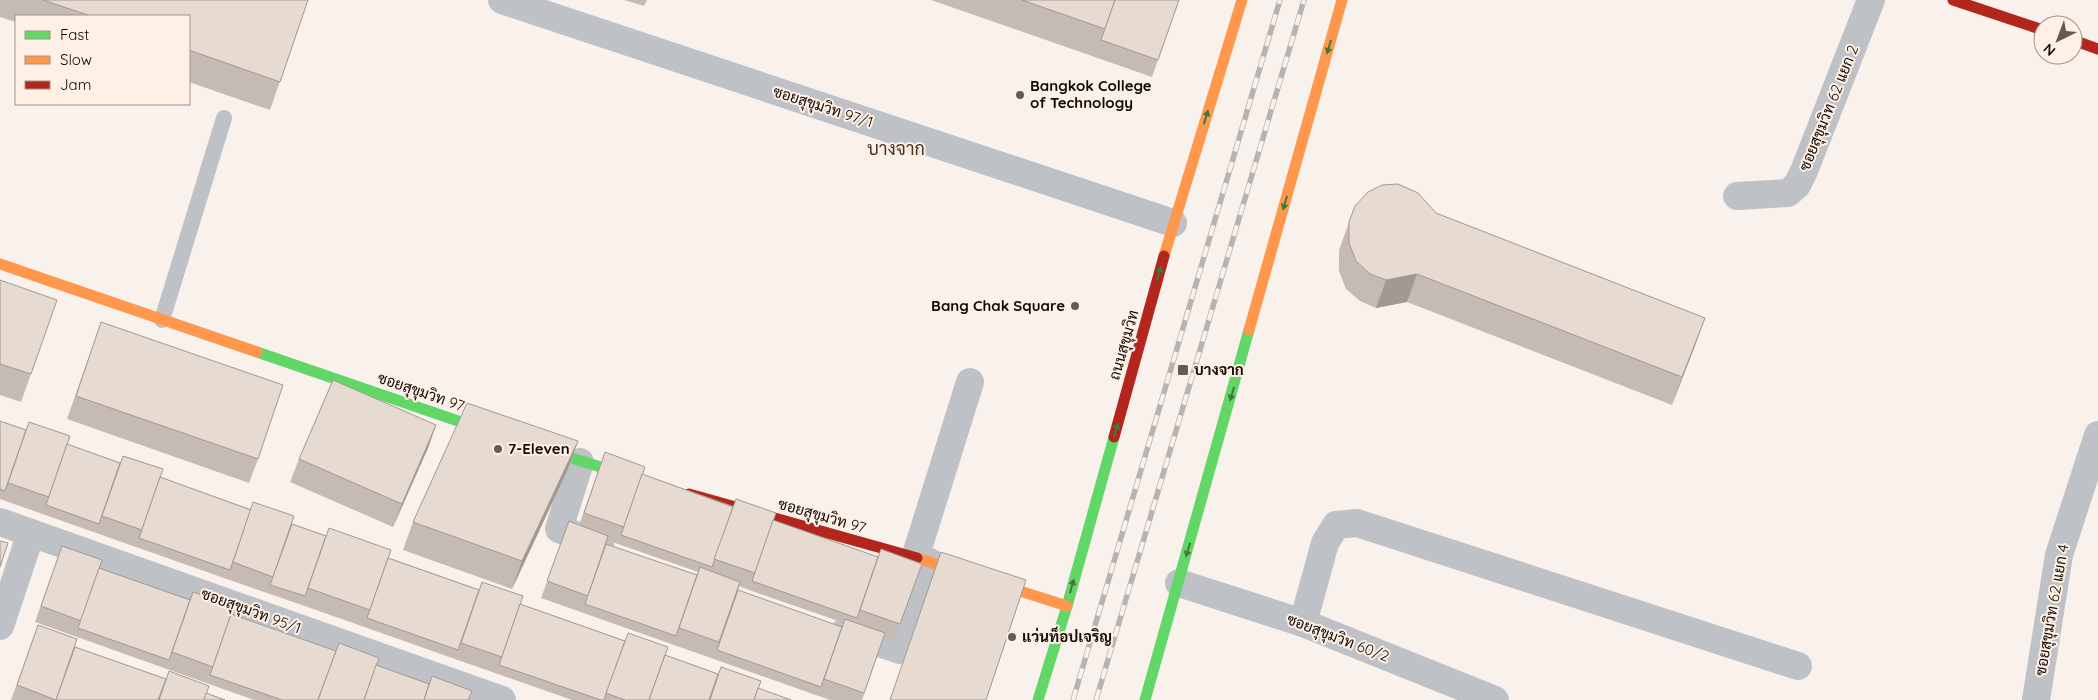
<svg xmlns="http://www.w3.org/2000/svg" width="2098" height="700" font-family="Quicksand,Sarabun,sans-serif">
  <rect width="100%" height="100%" fill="#f9f1eb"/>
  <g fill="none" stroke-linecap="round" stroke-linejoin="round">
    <path stroke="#bec2c6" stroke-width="16" d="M162 320 224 118"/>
    <g stroke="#bec2c6" stroke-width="28">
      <path d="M502 0 1173 223"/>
      <path d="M1737 196 1788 193 1797 185 1804 171 1871 0"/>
      <path d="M580 462 559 529 600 544"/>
      <path d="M0 522 502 700"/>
      <path d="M915 558 970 382"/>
      <path d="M1179 583 1303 623 1495 700"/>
      <path d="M1303 623 1325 543 1336 525 1357 523 1798 666"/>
      <path d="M0 626 31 533"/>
      <path d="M845 631 900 650 930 562"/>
      <path d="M2036 700 2059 555 2098 435"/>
    </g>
    <g stroke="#63d668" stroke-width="11">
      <path d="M257 352 493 433"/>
      <path d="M536 447 636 478"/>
      <path d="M1038 700 1067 606 1114 437"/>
      <path d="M1145 700 1249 330"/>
    </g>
    <g stroke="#ff974d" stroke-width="11">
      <path d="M1164 256 1242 0"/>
      <path d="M0 264 257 352"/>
      <path d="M1249 330 1342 0"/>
      <path d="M917 558 1067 606"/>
    </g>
    <g stroke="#b3261e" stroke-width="11">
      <path d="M1953 0 2043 30"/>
      <path d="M2073 40 2098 49"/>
      <path d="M1114 437 1164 256"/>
      <path d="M689 494 917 558"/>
    </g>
    <defs>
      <g id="rail">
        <path d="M1073 700 1280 0"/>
        <path d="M1096 700 1304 0"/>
      </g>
    </defs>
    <use href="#rail" stroke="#b4b4b4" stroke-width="5.5"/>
    <use href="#rail" stroke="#fff0e5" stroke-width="4" stroke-dasharray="11" stroke-linecap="butt"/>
  </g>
  <g fill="#c6bbb4" fill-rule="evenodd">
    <path d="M0 0H308L270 110 189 82V16H16V22L0 17Z"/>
    <path d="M624 0H647L644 6Z"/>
    <path d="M931 0H1179L1152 77Z"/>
    <path d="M1355 206 1436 213 1705 318 1672 405 1407 302 1376 308 1360 301 1346 289 1339 271V250Z"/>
    <path d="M0 280 31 374 21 402 0 395Z"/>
    <path d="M93 345 258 459 249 483 67 419Z"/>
    <path d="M0 421 665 655 791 700H572L455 659V658V659L302 605V604V605L267 593 136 547 0 499Z"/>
    <path d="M436 425 428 448 393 527 290 482 299 459Z"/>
    <path d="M578 441 568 469 512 589 403 550 413 522Z"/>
    <path d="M605 452 642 474 878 557 922 564 894 641 884 637 862 700H830L541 598 569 521 579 525ZM607 540 618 544V543V544L698 572 697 575 606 544ZM739 586 749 590V589V590L844 623 842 627 738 590Z"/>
    <path d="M62 546 99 568 473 700H254L35 622Z"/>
    <path d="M38 625 75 647 225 700H11Z"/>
  </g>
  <g fill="#a19992">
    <path d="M1417 274 1407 302 1376 308 1386 280Z"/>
    <path d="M1705 318 1695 346 1672 405 1682 377Z"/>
    <path d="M436 425 428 448 393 527 402 504Z"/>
    <path d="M578 441 568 469 512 589 522 561Z"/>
  </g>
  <g fill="#e6dad1" stroke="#a19992">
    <path d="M43 0H308L280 82 189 50V16H91Z"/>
    <path d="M1022 0H1115L1105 29Z"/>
    <path d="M1115 0H1179L1158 60 1101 40Z"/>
    <path d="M1398 184 1418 193 1436 213 1705 318 1682 377 1417 274 1386 280 1370 274 1356 261 1349 243V222L1355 206 1368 192 1382 185Z"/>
    <path d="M0 280 57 300 31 374 0 364Z"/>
    <path d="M101 322 283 385 258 459 76 396Z"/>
    <path d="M333 380 436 425 402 504 299 459Z"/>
    <path d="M467 403 578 441 522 561 413 522Z"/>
    <path d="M0 421 26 430 5 491 0 489Z"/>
    <path d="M29 422 70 436 49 497 8 483Z"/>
    <path d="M67 444 120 463 99 524 46 505Z"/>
    <path d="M605 452 645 467 624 527 584 513Z"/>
    <path d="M123 456 163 469 142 530 102 516Z"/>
    <path d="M642 474 733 507 712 567 621 535Z"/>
    <path d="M160 477 251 510 230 570 139 538Z"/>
    <path d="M736 499 776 513 755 573 714 559Z"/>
    <path d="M253 502 294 516 273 577 233 562Z"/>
    <path d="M773 520 878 557 857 618 752 581Z"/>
    <path d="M569 521 608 536 588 596 547 581Z"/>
    <path d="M292 524 326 536 305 596 270 585Z"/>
    <path d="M329 528 391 550 370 610 308 588Z"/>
    <path d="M0 541 8 543 0 567Z"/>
    <path d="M606 544 697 575 676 636 585 604Z"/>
    <path d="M62 546 102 560 81 621 41 606Z"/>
    <path d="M881 549 922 564 900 624 860 610Z"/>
    <path d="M941 552 1026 580 986 700H890Z"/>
    <path d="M388 558 479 590 458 650 367 618Z"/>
    <path d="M700 567 740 582 719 642 679 628Z"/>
    <path d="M99 568 190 600 169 660 78 628Z"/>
    <path d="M482 582 523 596 502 657 461 643Z"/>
    <path d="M738 590 842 627 821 687 717 650Z"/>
    <path d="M193 592 234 606 213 667 172 652Z"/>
    <path d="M520 604 625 641 604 700H601L499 665Z"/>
    <path d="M231 614 336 651 318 700H282L210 675Z"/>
    <path d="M845 619 885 633 864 693 824 679Z"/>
    <path d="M38 625 77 639 56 700 17 685Z"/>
    <path d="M628 633 668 647 649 700H625L606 693Z"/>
    <path d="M339 643 379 658 364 700H318Z"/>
    <path d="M75 647 166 679 158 700H56Z"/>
    <path d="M665 655 718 674 709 700H649Z"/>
    <path d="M376 665 429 684 424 700H364Z"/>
    <path d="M721 667 761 681 754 700H710Z"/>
    <path d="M169 671 209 686 204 700H159Z"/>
    <path d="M432 676 472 691 468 700H424Z"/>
    <path d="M758 688 791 700H754Z"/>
    <path d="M206 693 225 700H204Z"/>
  </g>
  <defs><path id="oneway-solid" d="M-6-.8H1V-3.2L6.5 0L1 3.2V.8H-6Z" transform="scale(1.25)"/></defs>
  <g fill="#3f7a3b">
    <use href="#oneway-solid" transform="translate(1329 47) rotate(106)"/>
    <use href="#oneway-solid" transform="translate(1206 117) rotate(-73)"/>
    <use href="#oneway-solid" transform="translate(1285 203) rotate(106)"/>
    <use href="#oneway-solid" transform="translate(1159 273) rotate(-74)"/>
    <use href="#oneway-solid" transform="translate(1232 394) rotate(106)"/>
    <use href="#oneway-solid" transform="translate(1116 430) rotate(-74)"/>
    <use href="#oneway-solid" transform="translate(1188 550) rotate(106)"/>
    <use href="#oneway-solid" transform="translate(1072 586) rotate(-74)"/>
  </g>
  <g fill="#635b56" stroke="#fff0e5" stroke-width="2">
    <circle cx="1020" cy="95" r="5"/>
    <circle cx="1075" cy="306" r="5"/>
    <rect x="1177" y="364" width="12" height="12" rx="2.5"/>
    <circle cx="498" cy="449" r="5"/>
    <circle cx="1012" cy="637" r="5"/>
  </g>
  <g text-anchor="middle" stroke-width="4" stroke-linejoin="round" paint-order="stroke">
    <g font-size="15" font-weight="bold" fill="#120a05" stroke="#fff0e5" text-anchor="start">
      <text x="1030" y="91">Bangkok College<tspan x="1030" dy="17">of Technology</tspan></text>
      <text x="1065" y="311" text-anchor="end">Bang Chak Square</text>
      <text x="1194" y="375">บางจาก</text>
      <text x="508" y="454">7-Eleven</text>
      <text x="1022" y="642">แว่นท็อปเจริญ</text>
    </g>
    <g font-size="15" fill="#120a05" stroke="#fff0e5">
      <text transform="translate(823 107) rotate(18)" y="5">ซอยสุขุมวิท 97/1</text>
      <text transform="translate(1829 108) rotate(-68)" y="5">ซอยสุขุมวิท 62 แยก 2</text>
      <text transform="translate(1124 345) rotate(-74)" y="5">ถนนสุขุมวิท</text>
      <text transform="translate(421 392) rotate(19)" y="5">ซอยสุขุมวิท 97</text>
      <text transform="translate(822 516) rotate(16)" y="5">ซอยสุขุมวิท 97</text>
      <text transform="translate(2052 610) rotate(-80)" y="5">ซอยสุขุมวิท 62 แยก 4</text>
      <text transform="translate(251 611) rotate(20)" y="5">ซอยสุขุมวิท 95/1</text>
      <text transform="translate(1338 638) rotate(21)" y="5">ซอยสุขุมวิท 60/2</text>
    </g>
    <g font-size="18" fill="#453224" stroke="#fff0e5">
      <text x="896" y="155">บางจาก</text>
    </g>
  </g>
  <rect x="15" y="15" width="175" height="90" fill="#fff0e5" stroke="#a0948b"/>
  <rect x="25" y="31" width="25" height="8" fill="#63d668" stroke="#a0948b"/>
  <text x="60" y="40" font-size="15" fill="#120a05">Fast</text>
  <rect x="25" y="56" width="25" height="8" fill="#ff974d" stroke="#a0948b"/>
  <text x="60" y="65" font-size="15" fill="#120a05">Slow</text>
  <rect x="25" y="81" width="25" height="8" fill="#b3261e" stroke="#a0948b"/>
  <text x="60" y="90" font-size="15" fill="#120a05">Jam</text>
  <g transform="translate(2058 40) rotate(222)"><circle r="24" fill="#fff0e5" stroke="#a0948b"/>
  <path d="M0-4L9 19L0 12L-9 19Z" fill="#635b56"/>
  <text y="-8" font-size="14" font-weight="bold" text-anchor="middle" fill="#120a05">N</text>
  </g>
</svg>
